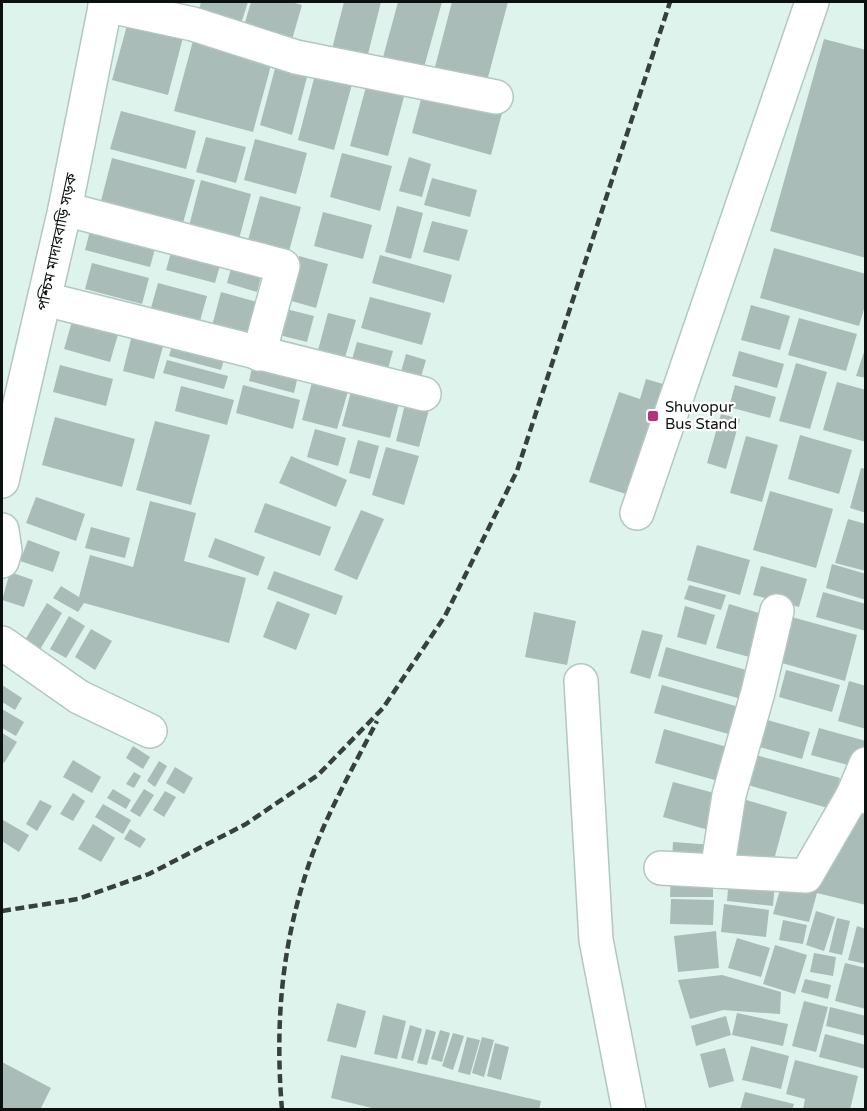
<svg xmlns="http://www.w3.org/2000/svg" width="867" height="1111" font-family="'Varela Round','Noto Sans Bengali',sans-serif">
  <rect width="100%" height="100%" fill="#dff3ed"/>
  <g fill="#a9bcb7">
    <path d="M201 2H248L238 33 196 20Z"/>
    <path d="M251 2H291L302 5 289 50 241 36Z"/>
    <path d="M344 2H381L367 58 332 49Z"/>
    <path d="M398 2H442L423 71 382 61Z"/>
    <path d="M452 2H508L487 81 435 67Z"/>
    <path d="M131 11 186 26 168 95 112 80Z"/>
    <path d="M194 37 273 58 253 132 174 111Z"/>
    <path d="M824 39 866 50V258L770 231Z"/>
    <path d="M277 61 309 69 292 135 260 125Z"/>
    <path d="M317 67 354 77 334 150 298 140Z"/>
    <path d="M367 83 405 93 388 156 350 146Z"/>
    <path d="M423 92 502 113 491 155 412 133Z"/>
    <path d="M121 111 196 131 186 169 110 149Z"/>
    <path d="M206 137 246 147 236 183 196 172Z"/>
    <path d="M255 139 307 153 296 194 244 180Z"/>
    <path d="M342 153 392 166 380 211 330 197Z"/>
    <path d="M409 157 431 164 422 197 399 191Z"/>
    <path d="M112 158 195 180 183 223 101 201Z"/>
    <path d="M432 178 477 190 470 217 424 205Z"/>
    <path d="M201 180 251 194 239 239 189 226Z"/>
    <path d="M260 196 301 207 288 255 247 244Z"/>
    <path d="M397 206 423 213 411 259 385 252Z"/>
    <path d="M323 212 372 225 363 259 314 246Z"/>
    <path d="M432 221 468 230 459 261 423 252Z"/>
    <path d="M91 227 156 245 150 267 85 250Z"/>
    <path d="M774 248 866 274V302L859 326 760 298Z"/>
    <path d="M172 249 221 262 215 283 166 270Z"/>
    <path d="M380 255 452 275 444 303 372 283Z"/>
    <path d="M299 256 328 264 316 308 288 300Z"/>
    <path d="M233 261 263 269 257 292 227 283Z"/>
    <path d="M92 263 149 278 142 304 85 289Z"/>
    <path d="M158 283 207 296 200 321 151 308Z"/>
    <path d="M221 292 260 303 251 337 212 326Z"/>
    <path d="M370 297 431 313 422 345 361 328Z"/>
    <path d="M751 305 790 316 780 350 741 340Z"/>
    <path d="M274 306 314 316 307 342 267 332Z"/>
    <path d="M328 313 356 320 344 361 317 354Z"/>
    <path d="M73 318 119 331 110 362 64 349Z"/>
    <path d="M799 318 857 334 846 371 788 355Z"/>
    <path d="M133 331 165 339 154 379 123 371Z"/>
    <path d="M174 339 226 353 221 370 169 356Z"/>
    <path d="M357 342 393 351 387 372 351 363Z"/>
    <path d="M866 346V378L856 376Z"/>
    <path d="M739 351 784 364 777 388 732 376Z"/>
    <path d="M406 354 426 360 420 380 400 375Z"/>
    <path d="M167 360 228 376 224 389 163 373Z"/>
    <path d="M254 360 299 372 294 393 249 381Z"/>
    <path d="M796 363 827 372 810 429 779 421Z"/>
    <path d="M60 365 113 379 106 406 53 392Z"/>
    <path d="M315 371 351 381 337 429 302 420Z"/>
    <path d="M646 379 670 386 632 496 589 482 619 392 640 399Z"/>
    <path d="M354 380 402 392 390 438 342 426Z"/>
    <path d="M837 382 866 390V442L823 430Z"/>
    <path d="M243 385 300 400 293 429 236 413Z"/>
    <path d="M735 385 776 397 770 418 729 407Z"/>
    <path d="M181 386 234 400 227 425 175 411Z"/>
    <path d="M407 396 431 402 419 447 396 441Z"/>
    <path d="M721 414 740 419 726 469 707 463Z"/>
    <path d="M55 417 135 439 122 487 42 465Z"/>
    <path d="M155 421 210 435 191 505 136 490Z"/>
    <path d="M315 429 346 438 338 466 307 457Z"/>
    <path d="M800 435 852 450 839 494 788 479Z"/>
    <path d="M746 436 778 445 762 502 730 493Z"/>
    <path d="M358 440 379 446 370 479 349 473Z"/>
    <path d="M386 447 419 456 404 505 372 495Z"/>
    <path d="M291 456 347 480 336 507 279 483Z"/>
    <path d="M861 468 866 469V513L850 508Z"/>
    <path d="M770 491 833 509 816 568 753 550Z"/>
    <path d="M36 497 85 514 76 541 26 523Z"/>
    <path d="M150 501 196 513 184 561 246 578 229 643 84 603 78 612 53 598 61 586 79 597 90 555 133 567Z"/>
    <path d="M265 503 331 527 320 556 254 532Z"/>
    <path d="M361 510 384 519 357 580 334 570Z"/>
    <path d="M848 519 866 524V571L835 563Z"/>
    <path d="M91 527 130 538 125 558 85 548Z"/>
    <path d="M215 538 265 557 258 576 208 557Z"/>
    <path d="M28 540 60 552 53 572 20 561Z"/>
    <path d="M697 545 750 560 740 595 687 580Z"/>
    <path d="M832 564 866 574V600L826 588Z"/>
    <path d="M761 566 807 579 799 607 753 595Z"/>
    <path d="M274 571 343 596 336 615 267 589Z"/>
    <path d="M10 572 33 580 24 607 2 600Z"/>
    <path d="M689 585 726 595 721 610 684 599Z"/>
    <path d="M823 592 866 604V631L816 617Z"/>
    <path d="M277 601 310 614 296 650 263 637Z"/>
    <path d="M47 603 62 613 36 656 21 647Z"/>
    <path d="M729 604 769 616 757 659 716 648Z"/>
    <path d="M685 606 715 615 706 645 677 637Z"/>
    <path d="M534 612 576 621 567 665 525 657Z"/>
    <path d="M69 616 85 626 66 658 50 649Z"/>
    <path d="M788 616 857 635 845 681 775 661Z"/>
    <path d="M91 629 112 641 95 670 75 657Z"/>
    <path d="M642 630 663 635 650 679 630 673Z"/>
    <path d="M666 647 753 672 745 700 658 676Z"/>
    <path d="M786 670 840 685 832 712 779 697Z"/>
    <path d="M849 681 866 686V729L838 721Z"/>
    <path d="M2 685 22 698 15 710 2 702Z"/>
    <path d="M662 685 746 709 739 737 654 713Z"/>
    <path d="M2 709 24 722 16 736 2 728Z"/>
    <path d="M760 718 810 732 802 759 752 745Z"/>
    <path d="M819 728 866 741 859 768 811 755Z"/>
    <path d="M664 729 734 749 725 783 655 763Z"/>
    <path d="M2 733 17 742 4 763 2 762Z"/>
    <path d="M133 746 150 757 143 769 126 758Z"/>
    <path d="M756 755 840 778 831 809 748 785Z"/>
    <path d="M73 760 101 777 92 793 63 777Z"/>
    <path d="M159 761 167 766 155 787 147 781Z"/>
    <path d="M175 767 193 778 184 794 166 783Z"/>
    <path d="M134 772 141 776 134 788 126 784Z"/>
    <path d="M673 782 722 795 712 831 663 817Z"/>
    <path d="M113 789 131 800 126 809 107 798Z"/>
    <path d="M144 789 154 795 140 817 130 811Z"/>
    <path d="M165 791 176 797 164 817 153 810Z"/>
    <path d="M73 793 85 801 73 821 60 814Z"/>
    <path d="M743 799 787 812 772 867 727 854Z"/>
    <path d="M40 800 52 806 37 831 26 824Z"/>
    <path d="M103 804 131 820 123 834 95 817Z"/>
    <path d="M866 805V905L817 893 809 922 773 914 784 876Z"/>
    <path d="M3 820 29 835 19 852 2 841Z"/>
    <path d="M93 824 115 838 101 862 78 849Z"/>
    <path d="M130 829 146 839 140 848 124 839Z"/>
    <path d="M673 842 714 845V863L672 861Z"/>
    <path d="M671 874 713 875V897H670Z"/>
    <path d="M729 877 775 882 773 906 727 901Z"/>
    <path d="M671 899 714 900 713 925 670 924Z"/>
    <path d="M724 904 769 910 766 937 721 932Z"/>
    <path d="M816 911 835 917 824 951 806 945Z"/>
    <path d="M837 918 850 921 842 955 829 952Z"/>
    <path d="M783 920 807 925 803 944 779 940Z"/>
    <path d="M857 926 866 929V964L848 960Z"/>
    <path d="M716 931 719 968 678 972 674 936Z"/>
    <path d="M737 938 770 948 761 977 728 968Z"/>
    <path d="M775 945 807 955 795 994 763 984Z"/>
    <path d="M814 953 836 957 833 976 810 972Z"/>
    <path d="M845 963 866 968V1009L835 1001Z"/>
    <path d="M722 975 781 992 780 1014 723 1010 690 1019 678 980Z"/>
    <path d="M805 979 831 985 828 999 801 992Z"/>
    <path d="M804 1001 828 1007 816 1052 792 1046Z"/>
    <path d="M337 1003 366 1011 356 1048 327 1041Z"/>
    <path d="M830 1007 866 1016V1036L826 1026Z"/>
    <path d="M737 1013 788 1024 783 1046 732 1035Z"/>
    <path d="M383 1015 406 1021 397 1059 374 1054Z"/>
    <path d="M726 1016 731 1035 696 1046 691 1026Z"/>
    <path d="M410 1025 422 1029 413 1061 401 1058Z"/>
    <path d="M426 1029 436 1032 427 1065 417 1063Z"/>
    <path d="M440 1030 450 1033 442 1062 431 1059Z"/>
    <path d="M453 1033 464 1036 453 1070 442 1066Z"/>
    <path d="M825 1034 866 1045V1069L819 1057Z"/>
    <path d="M467 1037 480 1040 470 1075 458 1072Z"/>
    <path d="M482 1037 494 1040 484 1077 472 1073Z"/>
    <path d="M495 1043 509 1047 501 1080 487 1076Z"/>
    <path d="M751 1046 789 1056 781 1089 742 1080Z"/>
    <path d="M725 1048 734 1081 709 1088 700 1054Z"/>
    <path d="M341 1055 541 1101 539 1110H380L331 1098Z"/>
    <path d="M795 1060 858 1076 850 1110H803L805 1099 786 1094Z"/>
    <path d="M2 1062 51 1088 40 1110H2Z"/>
    <path d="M745 1092 794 1104 792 1110H740Z"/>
  </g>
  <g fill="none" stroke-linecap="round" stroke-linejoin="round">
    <defs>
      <g id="minor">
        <path d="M105 5 193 24 296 57 496 97"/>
        <path d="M65 209 283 266 259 354"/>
        <path d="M45 299 424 394"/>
        <path d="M2 481 65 209 106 2"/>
        <path d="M637 513 812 2"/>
        <path d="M2 530 5 551 2 561"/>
        <path d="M2 643 79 697 150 731"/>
        <path d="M581 681 596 940 629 1110"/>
        <path d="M853 795 866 764"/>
        <path d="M661 868 806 876 853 795 866 797"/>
        <path d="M717 871 729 795 758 692 777 611"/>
      </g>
    </defs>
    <use href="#minor" stroke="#b3c7c1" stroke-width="36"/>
    <use href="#minor" stroke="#fff" stroke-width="33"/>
    <g stroke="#36403d" stroke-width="4.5" stroke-dasharray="9 4.5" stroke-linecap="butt">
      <path d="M2 911 78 899 149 874 246 824 318 775 383 708 445 616 517 471 670 2"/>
      <path d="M282 1110C275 1026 281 950 307 870 323 820 353 768 377 721"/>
    </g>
  </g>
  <rect fill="#b4327c" stroke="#fff" stroke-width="2" x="647" y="410" width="12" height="12" rx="3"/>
  <g text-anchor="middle" stroke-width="4.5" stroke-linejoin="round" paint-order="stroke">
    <g font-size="15" fill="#0a110f" stroke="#fff">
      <text transform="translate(57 242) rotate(-78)" y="5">পশ্চিম মাদারবাড়ি সড়ক</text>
    </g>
    <g font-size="15" fill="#0a110f" stroke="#fff" text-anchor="start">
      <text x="665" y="412">Shuvopur<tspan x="665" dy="17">Bus Stand</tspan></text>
    </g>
  </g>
  <rect width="867" height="1111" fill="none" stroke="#0a110f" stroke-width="6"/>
</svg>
